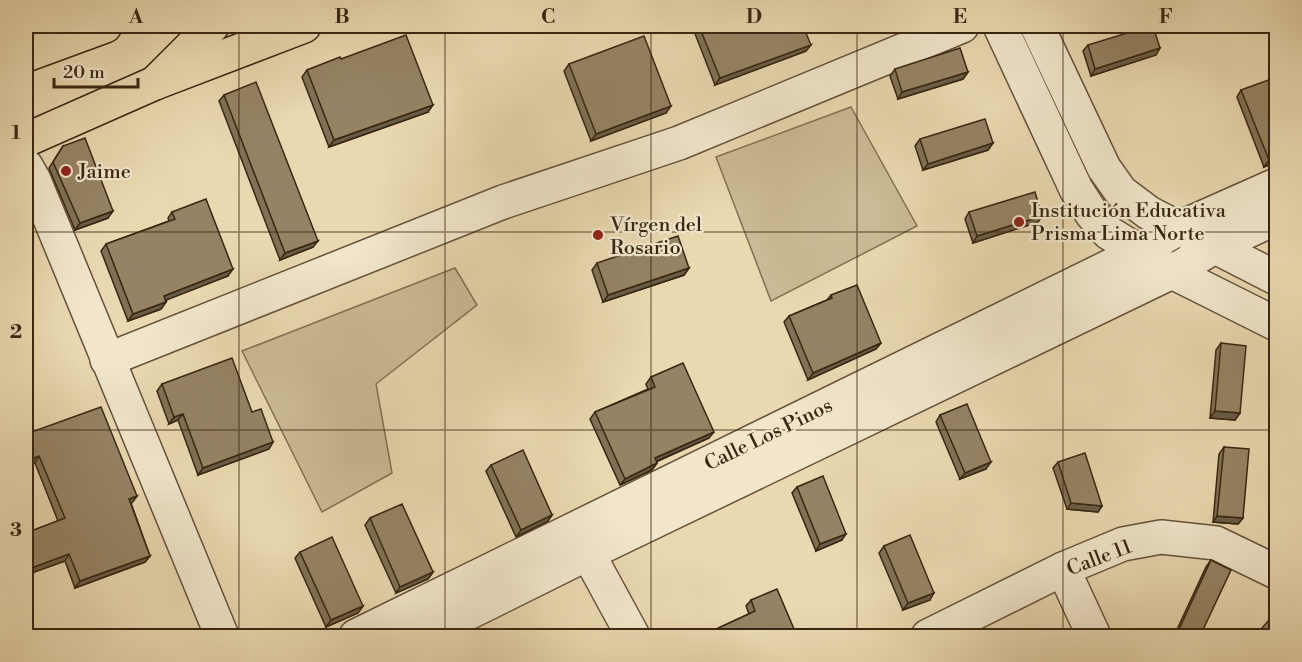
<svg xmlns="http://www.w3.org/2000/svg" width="1302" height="662" font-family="'Libre Bodoni',serif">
  <rect width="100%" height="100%" fill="#e9d8b0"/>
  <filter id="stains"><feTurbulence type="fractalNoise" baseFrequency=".00333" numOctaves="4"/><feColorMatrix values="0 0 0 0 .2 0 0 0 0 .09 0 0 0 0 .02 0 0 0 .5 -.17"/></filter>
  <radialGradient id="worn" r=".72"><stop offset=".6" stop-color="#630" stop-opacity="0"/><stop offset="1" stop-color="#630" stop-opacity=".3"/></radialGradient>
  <g fill="#cbba95" stroke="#827053" stroke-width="1.5">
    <path d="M851 107 917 226 771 301 716 157Z"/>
    <path d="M455 268 477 305 376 384 392 473 322 512 242 351Z"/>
  </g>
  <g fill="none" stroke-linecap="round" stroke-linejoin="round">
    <defs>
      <g id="minor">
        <path d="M1000 26 1076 189 1092 214 1109 233 1172 272 1276 324"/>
        <path d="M1037 26 1104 168 1121 192 1149 213 1276 278"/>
        <path d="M26 166 34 180 222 636"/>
        <path d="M107 360 503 202 679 143 962 26"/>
        <path d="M578 535 633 636"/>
        <path d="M1063 569 1094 636"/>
        <path d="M356 636 1139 252 1179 228 1276 185"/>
        <path d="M422 636 589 553 1172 272 1216 246 1276 218"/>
        <path d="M928 636 1063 569 1123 544 1161 537 1216 543 1276 572"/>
      </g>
      <path id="major" d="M26 140 155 83 304 26"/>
      <g id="highway">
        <path d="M26 55 105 26"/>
        <path d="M155 83 212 26"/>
      </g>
    </defs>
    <use href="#minor" stroke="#655239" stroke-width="36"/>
    <use href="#major" stroke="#392611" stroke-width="36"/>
    <use href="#highway" stroke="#392611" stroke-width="36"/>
    <use href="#minor" stroke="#f1e6cc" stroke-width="33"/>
    <use href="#major" stroke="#e9d8b0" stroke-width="33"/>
    <use href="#highway" stroke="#e9d8b0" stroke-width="33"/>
  </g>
  <g fill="#807156" stroke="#392611" stroke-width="1.5">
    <path d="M692 26H803L806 51 715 85Z"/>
    <path d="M1088 45 1160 48 1156 55 1091 76 1083 51Z"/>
    <path d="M341 59 428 112 329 147 302 77 307 70Z"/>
    <path d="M569 64 666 113 591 141 564 71Z"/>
    <path d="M895 69 968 72 963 79 898 99 890 76Z"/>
    <path d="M1241 90 1276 162 1264 167 1237 97Z"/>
    <path d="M224 95 313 247 280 260 219 101Z"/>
    <path d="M920 139 993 143 988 150 923 170 915 146Z"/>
    <path d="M63 146 108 218 75 230 49 168Z"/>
    <path d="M172 212 228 276 165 300 166 302 161 309 128 321 101 251 106 244 169 221 168 218Z"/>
    <path d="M969 212 1042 216 1038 222 973 243 965 219Z"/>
    <path d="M597 263 689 268 684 275 603 302 592 270Z"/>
    <path d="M831 295 881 343 876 349 808 380 784 322 789 316 827 300Z"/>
    <path d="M1221 343 1240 413 1235 420 1210 418 1216 350Z"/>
    <path d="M651 377 709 438 656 462 657 463 652 470 620 485 590 419 595 412 648 389 646 384Z"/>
    <path d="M162 384 252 412 273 442 269 449 198 475 178 420 169 424 157 391Z"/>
    <path d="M940 415 986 469 960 479 936 422Z"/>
    <path d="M26 434 137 496 131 503 150 556 145 562 75 588 65 561 26 575V533L58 521 35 463 26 466Z"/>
    <path d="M1224 447 1243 518 1238 524 1213 522 1219 454Z"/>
    <path d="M1058 462 1102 506 1098 512 1067 509 1053 468Z"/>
    <path d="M491 465 552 515 548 521 516 537 486 471Z"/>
    <path d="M797 487 842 540 816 551 792 493Z"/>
    <path d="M370 518 433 572 428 579 396 593 365 525Z"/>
    <path d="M884 546 930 600 903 610 879 553Z"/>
    <path d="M300 552 363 606 358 613 326 627 295 558Z"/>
    <path d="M1211 560 1200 636H1174L1206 567Z"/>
    <path d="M751 600 797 636H708L712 631 749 614 746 606Z"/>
  </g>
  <g fill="#685c46" stroke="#392611" stroke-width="1.5">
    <path d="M811 45 806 51 715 85 720 78Z"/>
    <path d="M1160 48 1156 55 1091 76 1095 69Z"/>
    <path d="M968 72 963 79 898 99 902 92Z"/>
    <path d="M433 105 428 112 329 147 334 140Z"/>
    <path d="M671 106 666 113 591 141 596 134Z"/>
    <path d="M993 143 988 150 923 170 928 164Z"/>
    <path d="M1276 157V162L1264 167 1269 160Z"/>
    <path d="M113 211 108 218 75 230 80 223Z"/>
    <path d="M1042 216 1038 222 973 243 977 236Z"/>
    <path d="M318 241 313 247 280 260 285 253Z"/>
    <path d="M689 268 684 275 603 302 608 295Z"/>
    <path d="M233 269 228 276 159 303 164 296Z"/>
    <path d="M166 302 161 309 128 321 133 314Z"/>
    <path d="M881 343 876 349 808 380 813 373Z"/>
    <path d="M1215 411 1240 413 1235 420 1210 418Z"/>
    <path d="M183 414 178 420 169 424 174 417Z"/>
    <path d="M714 432 709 438 650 464 655 458Z"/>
    <path d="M273 442 269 449 198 475 203 468Z"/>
    <path d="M39 456 35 463 26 466V461Z"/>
    <path d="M991 462 986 469 960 479 965 473Z"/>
    <path d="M657 463 652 470 620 485 625 479Z"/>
    <path d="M137 496 132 503 124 506 129 499Z"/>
    <path d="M1071 503 1102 506 1098 512 1067 509Z"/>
    <path d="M552 515 548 521 516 537 521 530Z"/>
    <path d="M1217 516 1243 518 1238 524 1213 522Z"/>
    <path d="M846 534 842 540 816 551 820 544Z"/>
    <path d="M69 554 65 561 26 575V570Z"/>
    <path d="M150 556 145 562 75 588 80 581Z"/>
    <path d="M433 572 428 579 396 593 400 587Z"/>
    <path d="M934 593 930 600 903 610 908 603Z"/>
    <path d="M363 606 358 613 326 627 331 620Z"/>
  </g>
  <g fill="#958364" stroke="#392611" stroke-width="1.5">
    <path d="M699 26H803L811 45 720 78Z"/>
    <path d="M1150 26H1153L1160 48 1095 69 1088 45Z"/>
    <path d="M406 35 433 105 334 140 307 70 340 57 341 59Z"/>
    <path d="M644 36 671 106 596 134 569 64Z"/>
    <path d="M960 48 968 72 902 92 895 69Z"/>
    <path d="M1274 78 1276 83V157L1269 160 1241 90Z"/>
    <path d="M256 82 318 241 285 253 224 95Z"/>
    <path d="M985 119 993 143 928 164 920 139Z"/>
    <path d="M85 138 113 211 80 223 53 162 63 146Z"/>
    <path d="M1035 192 1042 216 977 236 969 212Z"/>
    <path d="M206 199 233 269 164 296 166 302 133 314 106 244 175 219 172 212Z"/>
    <path d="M678 236 689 268 608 295 597 263Z"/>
    <path d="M857 285 881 343 813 373 789 316 832 298 831 295Z"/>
    <path d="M1221 343 1246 346 1240 413 1215 411Z"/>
    <path d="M232 358 252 412 261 409 273 442 203 468 183 414 174 417 162 384Z"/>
    <path d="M683 363 714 432 655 458 657 463 625 479 595 412 655 387 651 377Z"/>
    <path d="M967 404 991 462 965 473 940 415Z"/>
    <path d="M101 407 137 496 129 499 150 556 80 581 69 554 26 570V533L65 518 39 456 26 461V434Z"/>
    <path d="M1224 447 1249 449 1243 518 1217 516Z"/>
    <path d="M523 450 552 515 521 530 491 465Z"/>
    <path d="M1085 453 1102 506 1071 503 1058 462Z"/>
    <path d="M823 476 846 534 820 544 797 487Z"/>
    <path d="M402 504 433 572 400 587 370 518Z"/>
    <path d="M910 535 934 593 908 603 884 546Z"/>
    <path d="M332 537 363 606 331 620 300 552Z"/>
    <path d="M1211 560 1231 570 1200 636H1176Z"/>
    <path d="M777 589 797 636H714L712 631 755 611 751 600Z"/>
    <path d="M1276 612V636H1255Z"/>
  </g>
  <path fill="none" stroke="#392611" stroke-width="1.5" stroke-opacity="0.55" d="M239 26V636M445 26V636M651 26V636M857 26V636M1063 26V636M26 232H1276M26 430H1276"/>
  <g fill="#8f2418" stroke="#f1e6cc" stroke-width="2">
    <circle cx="66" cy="171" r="6"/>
    <circle cx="1019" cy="222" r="6"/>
    <circle cx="598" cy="235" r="6"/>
  </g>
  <g text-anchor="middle" stroke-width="4.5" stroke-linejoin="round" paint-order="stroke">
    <g font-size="20" fill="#392611" stroke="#f1e6cc" text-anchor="start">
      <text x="78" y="178">Jaime</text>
      <text x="1031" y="217">Institución Educativa<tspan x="1031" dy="23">Prisma Lima Norte</tspan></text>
      <text x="610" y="231">Vírgen del<tspan x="610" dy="23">Rosario</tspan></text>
    </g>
    <g font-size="20" fill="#392611" stroke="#f1e6cc">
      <text transform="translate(768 434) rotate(-26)" y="7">Calle Los Pinos</text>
      <text transform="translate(1099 557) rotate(-21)" y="7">Calle 11</text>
    </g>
  </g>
  <rect width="1302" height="662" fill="none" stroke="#e9d8b0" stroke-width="66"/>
  <path d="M54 78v9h84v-9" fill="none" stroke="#392611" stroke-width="3"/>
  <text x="63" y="78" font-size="18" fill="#392611" stroke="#f1e6cc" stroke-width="4.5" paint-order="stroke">20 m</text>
  <rect x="33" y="33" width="1236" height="596" fill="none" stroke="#392611" stroke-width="2"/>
  <g font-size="20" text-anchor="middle" font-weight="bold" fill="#392611">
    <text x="136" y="23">A</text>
    <text x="342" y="23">B</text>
    <text x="548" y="23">C</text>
    <text x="754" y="23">D</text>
    <text x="960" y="23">E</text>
    <text x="1166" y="23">F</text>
    <text x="16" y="139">1</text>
    <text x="16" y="338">2</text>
    <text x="16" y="536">3</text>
  </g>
  <rect width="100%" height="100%" filter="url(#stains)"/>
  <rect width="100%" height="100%" fill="url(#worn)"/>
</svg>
